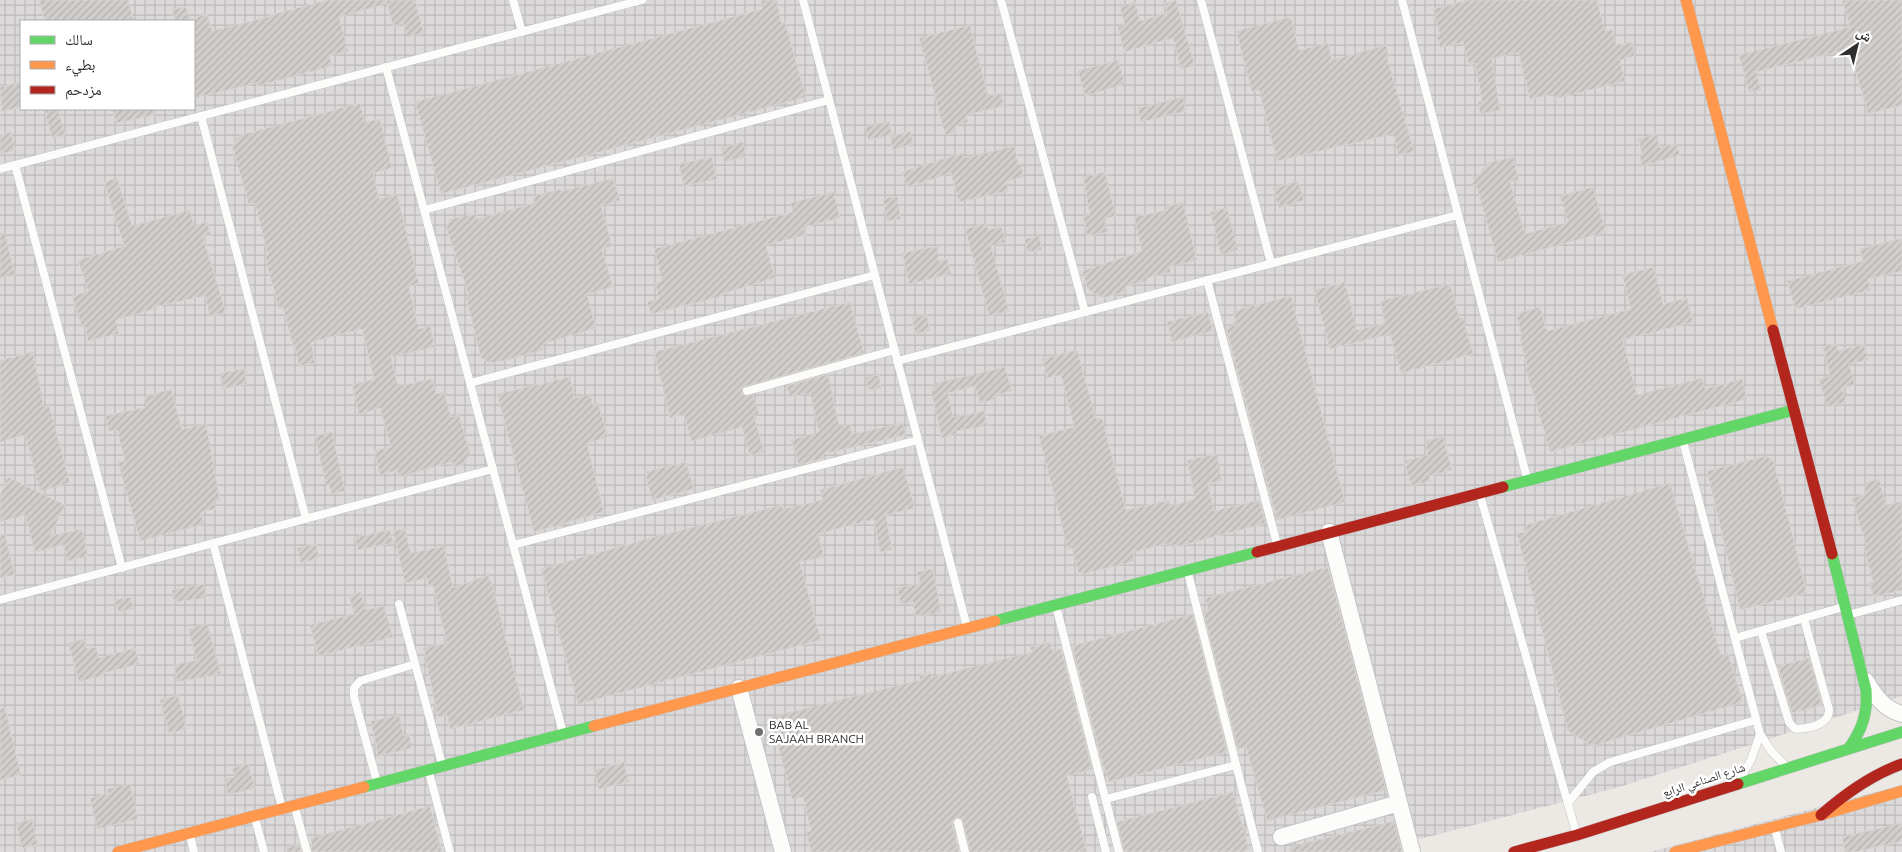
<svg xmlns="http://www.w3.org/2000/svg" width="1902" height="852" font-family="Ubuntu,'Noto Naskh Arabic',sans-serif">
  <defs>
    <pattern id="industrial-grid" width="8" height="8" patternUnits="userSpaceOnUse" patternTransform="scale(1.25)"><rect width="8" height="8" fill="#dcd9db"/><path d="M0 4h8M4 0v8" fill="none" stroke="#bdbbbc"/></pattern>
    <pattern id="building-hatch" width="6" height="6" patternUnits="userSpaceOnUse" patternTransform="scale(1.25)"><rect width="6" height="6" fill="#d1cecb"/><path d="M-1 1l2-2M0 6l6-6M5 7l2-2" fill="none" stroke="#b4b1af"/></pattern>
  </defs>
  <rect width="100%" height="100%" fill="#ece8e4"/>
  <g fill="url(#industrial-grid)" fill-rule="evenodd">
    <path d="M0 0H1902V696L1616 788 1370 852H0ZM21 21H194V109H21Z"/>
    <path d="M1902 785V852H1650Z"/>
  </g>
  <g fill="url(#building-hatch)" stroke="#d7d4d0">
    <path d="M39 0H128L134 21H45Z"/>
    <path d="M328 0H385V4L339 17 348 51 329 56 332 66 257 86 256 83 196 98 194 90V18L207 14 212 31 272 16 271 15Z"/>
    <path d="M386 0H415L424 33 407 37 403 23 393 26Z"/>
    <path d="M761 0H777L781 23 785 22 806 97 441 194 415 102 762 9Z"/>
    <path d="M1469 0H1597L1605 31 1612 29 1616 45 1632 42 1635 56 1620 60 1625 81 1554 99 1553 94 1530 99 1518 52 1492 59 1500 110 1480 114 1478 102 1482 101 1475 63 1469 65 1463 42 1440 48 1437 36 1440 35 1433 9Z"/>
    <path d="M1842 0H1902V105L1868 114 1849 49 1756 72 1761 90 1749 92 1739 55 1850 27Z"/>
    <path d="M1176 1 1195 66 1181 69 1173 38 1124 52 1118 27 1125 25 1120 7 1135 2 1140 21 1167 13 1165 3Z"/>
    <path d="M186 7 190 21H175L172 9Z"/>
    <path d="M1291 17 1299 50 1328 43 1332 60 1386 45 1389 58H1387L1414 151 1399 156 1393 134 1277 161 1259 90 1252 92 1236 31Z"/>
    <path d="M970 25 988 96 1001 93 1004 106 966 115 968 122 955 126 956 132 945 135 929 73 919 38Z"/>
    <path d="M1118 60 1125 84 1085 96 1078 71Z"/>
    <path d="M21 82V107L2 112 0 87Z"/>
    <path d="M1183 97 1186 111 1141 122 1138 108Z"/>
    <path d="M360 103 365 122 380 119 392 168 373 173 379 199 397 194 419 284 409 286 419 329 430 326 435 347 391 357 398 386 432 379 436 394 444 392 451 417 459 415 470 453 463 465 453 467 452 462 399 477 397 470 380 475 374 451 391 447 380 408 359 414 352 385 374 379 362 329 311 342 315 363 299 366 295 346H293L283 308 279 309 270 276 265 255H268L255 203 249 205 232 146 238 137 245 134Z"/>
    <path d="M44 109H58L65 135 52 138Z"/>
    <path d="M112 109H155L156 115 116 123Z"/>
    <path d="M889 121 892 135 868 140 865 127Z"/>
    <path d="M910 131 913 144 893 150 890 137Z"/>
    <path d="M11 132 15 150 0 154V135Z"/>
    <path d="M1657 134 1660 148 1676 143 1680 155 1642 166 1639 154 1642 153 1638 139Z"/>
    <path d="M743 142 747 156 724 162 721 148Z"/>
    <path d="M1015 146 1018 165 1021 164 1023 177 1007 181 1008 191 959 202 951 173 908 187 902 172 962 153 964 158Z"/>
    <path d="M712 157 717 179 684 186 679 164Z"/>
    <path d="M1513 157 1519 180 1510 182 1525 234 1568 222 1560 196 1593 187 1606 232 1498 262 1477 188 1472 184 1487 163Z"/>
    <path d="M1105 172 1116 216 1104 219 1108 232 1087 236 1083 216 1090 215 1083 177Z"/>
    <path d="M117 178 132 226 190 210 194 226 207 222 211 235 203 237 226 313 210 316 205 296 153 307 154 309 116 320 119 334 88 341 85 327 82 328 72 296 88 291 78 260 124 246 104 182Z"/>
    <path d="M613 178 620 200 601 206 612 246 602 249 613 287 587 294 596 328 542 344 543 350 503 361 490 363 481 358 466 297 469 296 446 227 450 219 476 214 477 219 534 203 533 196 562 189V191Z"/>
    <path d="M1298 181 1304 200 1279 208 1273 188Z"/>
    <path d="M834 192 840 218 804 227 806 235 766 245 775 278 722 294 723 296 651 314 647 302 659 299 655 283 662 281 654 249 793 212 790 203Z"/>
    <path d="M897 196 901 219 887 221 883 199Z"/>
    <path d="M1183 202 1197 260 1170 267 1171 272 1147 278V281L1126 286 1127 291 1104 298 1095 294 1087 288 1082 271 1142 251 1134 217 1167 210 1166 206Z"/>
    <path d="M1227 208 1238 250 1221 255 1210 212Z"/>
    <path d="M986 223 988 230 1001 226 1006 242 991 246 1009 311 989 316 965 229Z"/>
    <path d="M0 233H5L15 275 0 278Z"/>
    <path d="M1039 236 1042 250 1027 252 1024 239Z"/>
    <path d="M1902 238V271L1868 279 1871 290 1795 309 1787 281 1863 261 1860 249Z"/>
    <path d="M937 246 939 261 947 259 951 274 909 284 902 253Z"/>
    <path d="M1654 267 1663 304 1687 298 1693 322 1623 340 1637 395 1702 378 1705 389 1742 379 1747 399 1550 452 1526 369 1527 368 1520 338 1522 337 1516 314 1540 307 1547 331 1631 309 1622 275Z"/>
    <path d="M1345 282 1357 330 1385 323 1380 301 1450 284 1460 319 1463 318 1473 354 1401 373 1390 334 1330 349 1314 290Z"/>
    <path d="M1291 296 1345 502 1277 520 1226 328 1236 325 1233 311Z"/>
    <path d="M850 302 864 353 743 387 742 392 743 395H753L759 414 754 416 764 452 750 456 742 427 691 441 684 414 670 418 654 352Z"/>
    <path d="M1208 312 1213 331 1172 342 1167 322Z"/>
    <path d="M927 315 930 331 915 334 912 317Z"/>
    <path d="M1836 343 1838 351 1864 344 1868 360 1849 364 1855 385 1842 388 1846 402 1827 407 1819 379 1830 376 1823 347Z"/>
    <path d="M1077 350 1096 419 1102 418 1126 510 1169 500 1170 506 1195 499 1187 460 1217 454 1222 481 1208 483 1214 511 1259 500 1266 523 1172 548 1170 543 1133 552 1135 561 1079 575 1072 548 1068 550 1039 436 1074 427 1061 375 1047 378 1042 359Z"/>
    <path d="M33 352 44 407 49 405 70 483 40 491 25 435 0 442V360Z"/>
    <path d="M1005 367 1012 391 996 395 997 399 980 403 975 386 948 393 953 417 985 411 987 426 956 431 957 434 942 438 931 391 936 383Z"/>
    <path d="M244 369 247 384 223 389 220 373Z"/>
    <path d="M828 374 839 426 850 424 852 434 903 423 906 435 823 454 824 458 799 465 791 440 819 432 810 393 789 397 787 386Z"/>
    <path d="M879 375 881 388 868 390 866 377Z"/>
    <path d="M570 377 575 398 590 394 593 405 598 403 608 437 587 443 604 512 534 532 497 394Z"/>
    <path d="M171 389 182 429 206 424 220 500 214 501 216 509 201 512 204 524 140 541 118 462 125 461 117 430 109 431 105 416 147 407 144 397Z"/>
    <path d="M332 432 345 491 332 494 329 485H326L315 436Z"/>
    <path d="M1443 436 1452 470 1429 476 1431 481 1411 486 1404 461 1428 455 1425 441Z"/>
    <path d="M1766 456 1774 462 1807 593 1740 610 1707 471Z"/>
    <path d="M686 462 694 489 652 500 645 472Z"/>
    <path d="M903 467 915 508 886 515 892 550 880 552 874 519 818 534 824 557 800 562 821 640 578 704 541 569 657 536 782 505 783 509 823 500 820 490Z"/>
    <path d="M8 477 65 505 50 536 82 529 88 556 67 561 63 545 35 552 25 515 0 522V496Z"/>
    <path d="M1879 479 1886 505 1902 501V590L1874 597 1869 583 1873 582 1864 547 1866 546 1852 498 1866 494 1863 483Z"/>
    <path d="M1670 483 1721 655 1728 653 1743 702 1592 746 1568 731 1517 534 1527 531 1526 525Z"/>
    <path d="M405 529 411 553 444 546 453 588 488 575 493 587 524 710 450 729 447 715 438 717 423 648 447 643 433 586 429 587 427 578 405 583 393 531Z"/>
    <path d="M390 530 393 543 358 550 355 537Z"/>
    <path d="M5 534 15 575 0 578V535Z"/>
    <path d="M316 544 319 558 301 563 297 548Z"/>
    <path d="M1328 567 1386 790 1267 821 1246 747 1238 749 1203 611 1208 610 1205 598Z"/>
    <path d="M933 569 941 612 916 617 913 602 901 604 897 588 920 583 917 572Z"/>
    <path d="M204 584 206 598 174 602 172 590Z"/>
    <path d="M361 592 366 610 384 606 393 637 318 656 310 625 354 614 349 595Z"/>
    <path d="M131 597 133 609 118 612 115 600Z"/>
    <path d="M1193 614 1227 752 1109 782 1104 766H1103L1072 646Z"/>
    <path d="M207 623 221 674 177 682 174 665 197 660 188 629Z"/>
    <path d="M84 639 87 649 96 647 99 658 135 648 139 664 103 673 104 675 79 682 68 643Z"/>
    <path d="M1050 642 1053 651 1061 649 1092 769 1067 776 1087 852H970L963 822 962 819 957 817 954 819 952 824 959 852H811L806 832 811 831 803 797 792 799 771 717 920 680 919 676 931 673 932 677 1032 652 1030 647Z"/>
    <path d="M1809 658 1822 705 1792 713 1778 666Z"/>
    <path d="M178 695 187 729 169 733 160 700Z"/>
    <path d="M0 708H5L21 775 0 780Z"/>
    <path d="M399 715 404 736 409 735 412 748 378 756 371 721Z"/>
    <path d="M624 762 629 782 599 789 594 770Z"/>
    <path d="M248 764 255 788 228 795 224 779 235 777 232 768Z"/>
    <path d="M130 784 138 819 97 829 90 798 108 794 107 789Z"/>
    <path d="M1233 792 1249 850 1242 852H1124L1117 822Z"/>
    <path d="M430 806 442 852H312L311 838Z"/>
    <path d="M32 819 38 845 22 848 16 823Z"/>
    <path d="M1394 821 1402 852H1290V847Z"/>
    <path d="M1902 823V841L1855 852H1845L1842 837Z"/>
    <path d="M299 844 301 852H286V847Z"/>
  </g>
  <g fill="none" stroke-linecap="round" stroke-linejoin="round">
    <defs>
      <g id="lane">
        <path d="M513 0 522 32"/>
        <path d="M803 0 967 627"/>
        <path d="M1001 0 1085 312"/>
        <path d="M1201 0 1271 263"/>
        <path d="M1402 0 1527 478"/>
        <path d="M386 67 563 733"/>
        <path d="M201 116 306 519"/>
        <path d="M15 165 122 568"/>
        <path d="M0 169 642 0"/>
        <path d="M424 210 829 100"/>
        <path d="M1207 280 1277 544"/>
        <path d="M897 361 1458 215"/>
        <path d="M470 383 875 275"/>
        <path d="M747 391 895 350"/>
        <path d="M1683 441 1760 734 1772 752 1785 765"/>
        <path d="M1480 495 1576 832"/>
        <path d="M213 543 282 808"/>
        <path d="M513 545 918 440"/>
        <path d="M1188 573 1258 852"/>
        <path d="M0 600 493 469"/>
        <path d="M399 604 442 764"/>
        <path d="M1056 606 1119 852"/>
        <path d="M1848 615 1902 600"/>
        <path d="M1761 631 1789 722 1794 728 1797 729C1810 728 1830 725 1829 709L1804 619"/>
        <path d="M1735 638 1843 607"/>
        <path d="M429 772 450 852"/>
        <path d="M1741 777 1751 760 1760 734"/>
        <path d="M377 782 354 697V688L360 681 415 664"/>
        <path d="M1092 797 1106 852"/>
        <path d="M1106 799 1236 765"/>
        <path d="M1568 803 1593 772 1610 762 1756 720"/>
        <path d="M295 808 307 852"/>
        <path d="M255 818 264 852"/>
        <path d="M958 823 965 852"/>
        <path d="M1775 829 1781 852"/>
        <path d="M190 835 194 852"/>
      </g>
      <g id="street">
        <path d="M1329 532 1412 852"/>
        <path d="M1866 681C1875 696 1884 709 1902 714"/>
        <path d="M739 688 783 852"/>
        <path d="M1281 837 1399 803"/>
      </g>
      <g id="fast">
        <path d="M1503 487 1794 410"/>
        <path d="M1832 554 1866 690C1868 713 1862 730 1849 748"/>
        <path d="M995 621 1257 552"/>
        <path d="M1738 784 1902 732"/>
        <path d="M364 787 594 726"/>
      </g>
      <g id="slow">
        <path d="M1686 0 1773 330"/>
        <path d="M594 726 995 621"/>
        <path d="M118 852 364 787"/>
        <path d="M1675 852 1821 815 1902 791"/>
      </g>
      <g id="jam">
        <path d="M1773 330 1832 554"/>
        <path d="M1257 552 1503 487"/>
        <path d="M1821 815C1846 793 1871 775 1902 764"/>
        <path d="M1514 852 1577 835 1738 784"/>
      </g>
    </defs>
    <use href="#lane" stroke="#c5c4c5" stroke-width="9"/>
    <use href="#street" stroke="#c5c4c5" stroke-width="18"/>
    <use href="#fast" stroke="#c5c4c5" stroke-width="12"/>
    <use href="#slow" stroke="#c5c4c5" stroke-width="12"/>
    <use href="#jam" stroke="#c5c4c5" stroke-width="12"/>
    <use href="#lane" stroke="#fcfcfb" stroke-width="8"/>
    <use href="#street" stroke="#fcfcfb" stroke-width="16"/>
    <use href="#fast" stroke="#63d668" stroke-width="11"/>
    <use href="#slow" stroke="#ff974d" stroke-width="11"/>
    <use href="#jam" stroke="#b3261e" stroke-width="11"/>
  </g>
  <circle fill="#706f6e" stroke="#fff" stroke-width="2" cx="759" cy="732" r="5"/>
  <g text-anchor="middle" stroke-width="5" stroke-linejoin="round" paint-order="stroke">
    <g font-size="12" fill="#2e2e2e" stroke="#fff" text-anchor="start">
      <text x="769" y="729">BAB AL<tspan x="769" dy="14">SAJAAH BRANCH</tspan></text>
    </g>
    <g font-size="12" fill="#2e2e2e" stroke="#fff">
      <text transform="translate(1704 780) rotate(-18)" y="4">شارع الصناعي الرابع</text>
    </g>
  </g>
  <rect x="20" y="20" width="175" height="90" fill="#ffffff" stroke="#ababab"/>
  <rect x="30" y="36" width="25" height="8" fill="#63d668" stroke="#ababab"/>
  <text x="65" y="45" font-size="15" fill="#2e2e2e">سالك</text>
  <rect x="30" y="61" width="25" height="8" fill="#ff974d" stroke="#ababab"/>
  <text x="65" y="70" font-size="15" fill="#2e2e2e">بطيء</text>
  <rect x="30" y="86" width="25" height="8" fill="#b3261e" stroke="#ababab"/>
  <text x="65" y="95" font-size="15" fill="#2e2e2e">مزدحم</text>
  <g transform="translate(1857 45) rotate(35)" stroke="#ffffff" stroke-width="4" paint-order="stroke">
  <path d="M0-4L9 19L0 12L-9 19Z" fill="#2e2e2e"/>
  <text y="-8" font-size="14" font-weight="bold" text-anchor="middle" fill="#2e2e2e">ش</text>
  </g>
</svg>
